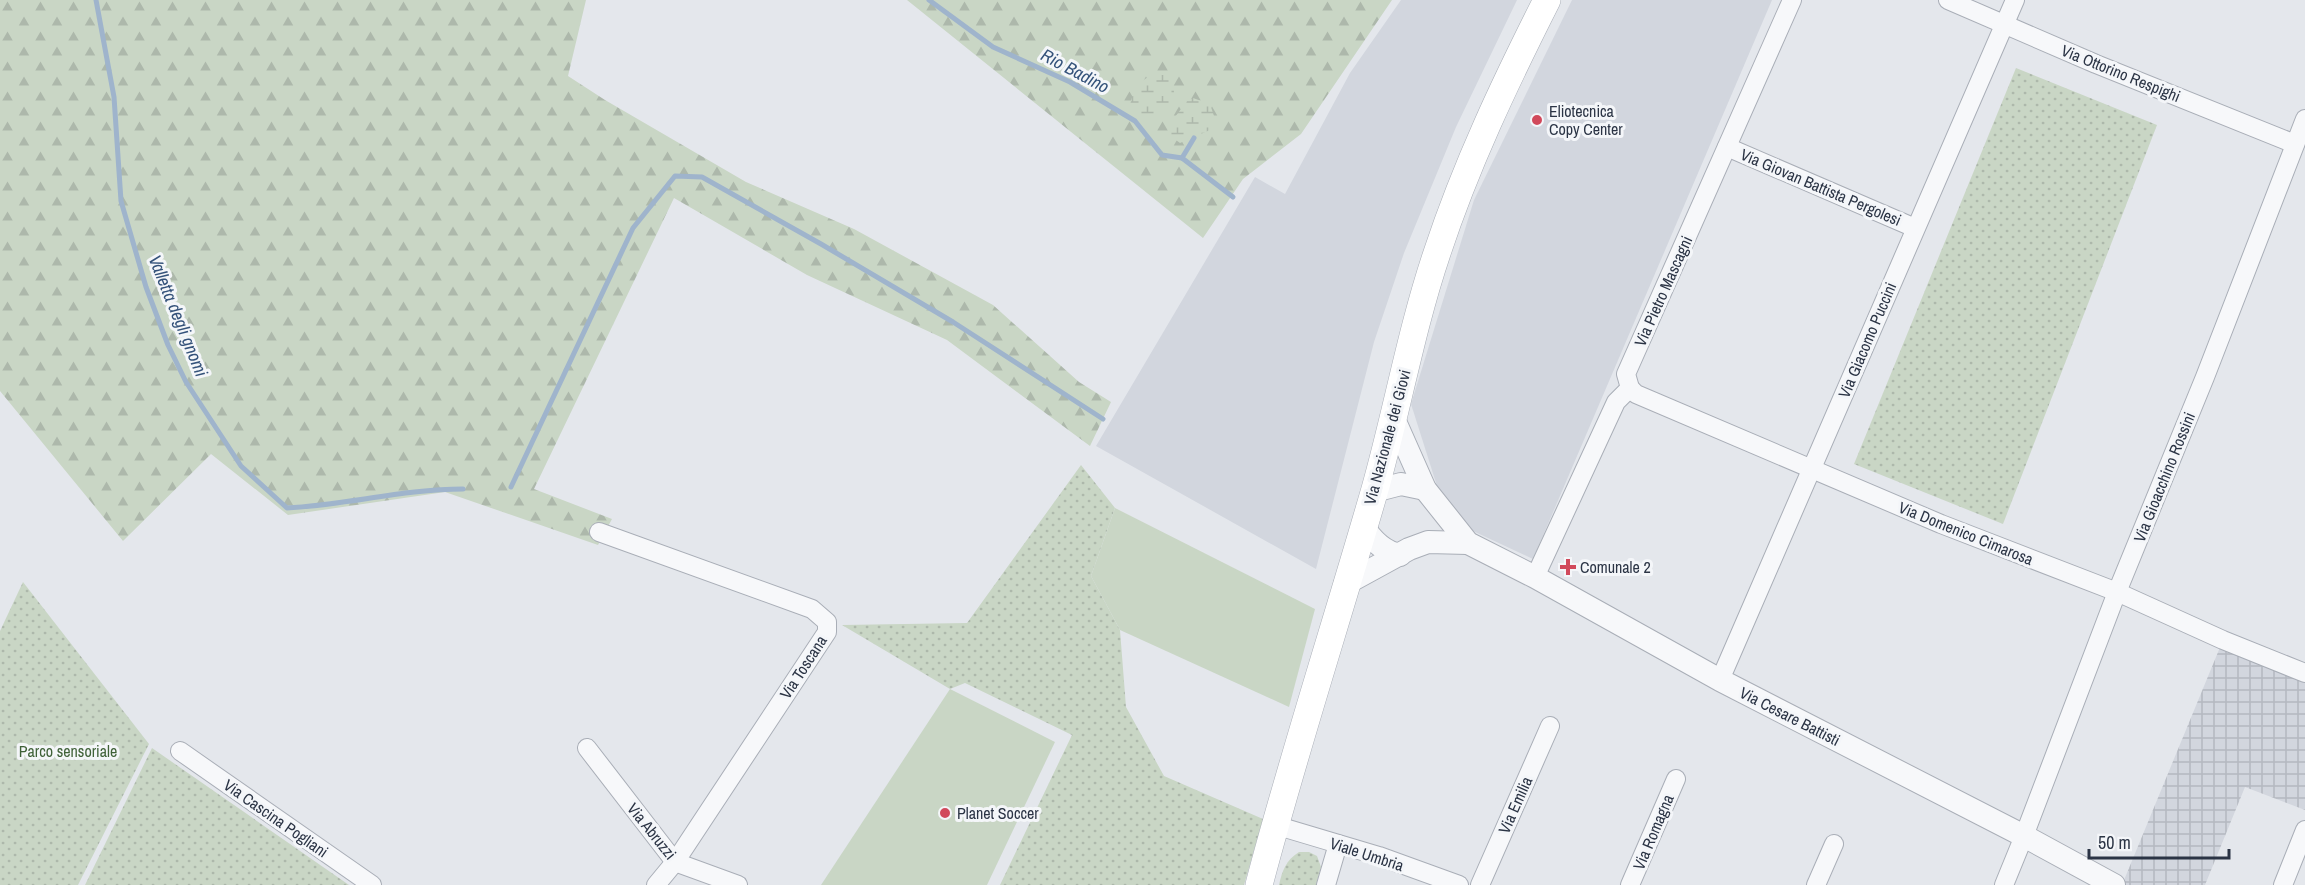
<svg xmlns="http://www.w3.org/2000/svg" width="2305" height="885" font-family="'Archivo Narrow',sans-serif">
  <defs>
    <pattern id="industrial-grid" width="8" height="8" patternUnits="userSpaceOnUse" patternTransform="scale(1.5)"><rect width="8" height="8" fill="#d2d6de"/><path d="M0 4h8M4 0v8" fill="none" stroke="#b4b8c0"/></pattern>
    <pattern id="grass-dots" width="8" height="8" patternUnits="userSpaceOnUse" patternTransform="scale(1.5)"><rect width="8" height="8" fill="#c9d6c5"/><path d="M2 2h.1M6 6h.1" fill="none" stroke="#adb8ab" stroke-width="1.8" stroke-linecap="round"/></pattern>
    <pattern id="forest-firs" width="22" height="20" patternUnits="userSpaceOnUse" patternTransform="scale(1.5)"><rect width="22" height="20" fill="#c9d6c5"/><path d="M5 1l3.5 6h-7zM16 11l3.5 6h-7z" fill="#adb8ab"/></pattern>
    <pattern id="wetland-marsh" width="20" height="14" patternUnits="userSpaceOnUse" patternTransform="scale(1.5)"><rect width="20" height="14" fill="#c9d6c5"/><path d="M1 5h8M5 5V1M11 12h8M15 12V8" fill="none" stroke="#adb8ab"/></pattern>
  </defs>
  <rect width="100%" height="100%" fill="#e4e7ec"/>
  <g fill="#d2d6de">
    <path d="M1401 0H1517L1456 127 1404 253 1374 342 1316 569 1096 446 1255 177 1285 194 1350 73Z"/>
    <path d="M1572 0H1772L1533 559 1473 531 1437 486 1411 404 1474 200Z"/>
  </g>
  <path fill="url(#industrial-grid)" d="M2223 640 2305 673V810L2245 787 2205 885H2122Z"/>
  <g fill="url(#grass-dots)">
    <path d="M2016 68 2157 125 2003 524 1854 464Z"/>
    <path d="M1081 465 1115 508 1091 576 1120 630 1126 707 1164 776 1263 819 1244 885H1000L1072 735 965 683 950 689 842 625 967 623Z"/>
    <path d="M23 582 149 744 78 885H0V631Z"/>
    <path d="M152 748 349 885H85Z"/>
    <path d="M1299 852H1309L1317 856 1321 867 1316 885H1279C1282 871 1286 860 1299 852Z"/>
  </g>
  <g fill="url(#forest-firs)">
    <path d="M0 0H586L568 76 605 100 746 182 854 229 993 305 1079 382 1111 402 1090 446 947 340 807 275 674 198 534 489 612 519 598 545 445 492 288 515 211 454 123 541 0 391Z"/>
    <path d="M907 0H1392L1301 134 1243 179 1203 238Z"/>
  </g>
  <g fill="url(#wetland-marsh)">
    <path d="M1160 72C1175 81 1176 89 1172 106L1165 110 1159 118H1141L1130 106C1134 85 1141 79 1160 72Z"/>
    <path d="M1193 98 1210 104 1214 116 1210 130 1180 143 1169 135V125L1187 101Z"/>
  </g>
  <g fill="#c9d6c5">
    <path d="M1115 508 1315 609 1289 707 1120 630 1091 576Z"/>
    <path d="M950 689 1055 742 987 885H821Z"/>
  </g>
  <g fill="none" stroke-linecap="round" stroke-linejoin="round">
    <g stroke="#9fb4cc" stroke-width="5">
      <path d="M96 0 114 97 121 201 146 287 168 345 186 382 241 466 287 508C346 505 404 489 463 489"/>
      <path d="M929 0 993 47 1070 82 1135 121 1162 155 1182 158 1194 138"/>
      <path d="M1182 158 1233 197"/>
      <path d="M511 487 633 228 675 176 702 177 821 244 953 322 1103 419"/>
    </g>
    <defs>
      <g id="minor">
        <path d="M1948 0 2096 64 2295 144"/>
        <path d="M1727 147 1915 228"/>
        <path d="M1630 388 1636 394 1941 524 2117 592 2223 640 2305 673"/>
        <path d="M1630 388 1626 374 1792 0"/>
        <path d="M599 532 812 609 827 622V632L675 862 656 885"/>
        <path d="M1535 577 1616 402 1630 388"/>
        <path d="M1720 680 2015 0"/>
        <path d="M587 748 675 862 738 885"/>
        <path d="M180 751 372 885"/>
        <path d="M1275 825 1379 856 1459 885"/>
        <path d="M1326 885 1338 844"/>
        <path d="M1480 885 1550 726"/>
        <path d="M1630 885 1676 779"/>
        <path d="M1816 885 1834 844"/>
        <path d="M2004 885 2024 836 2117 592 2205 377 2305 119"/>
        <path d="M2283 885 2305 830"/>
      </g>
      <g id="tertiary">
        <path d="M1394 419 1425 489 1468 543 1535 577 1720 680 2024 836 2114 885"/>
        <path d="M1374 491 1401 484 1425 489"/>
        <path d="M1363 526C1372 540 1383 552 1400 555"/>
        <path d="M1345 584 1409 549 1428 542 1468 543"/>
      </g>
      <path id="secondary" d="M1259 885C1294 752 1337 621 1375 489 1397 411 1411 330 1437 253 1466 165 1505 83 1547 0"/>
    </defs>
    <use href="#minor" stroke="#a9aeb7" stroke-width="20"/>
    <use href="#tertiary" stroke="#a9aeb7" stroke-width="24"/>
    <use href="#secondary" stroke="#a9aeb7" stroke-width="28"/>
    <use href="#minor" stroke="#f7f8fa" stroke-width="18"/>
    <use href="#tertiary" stroke="#f7f8fa" stroke-width="22"/>
    <use href="#secondary" stroke="#fff" stroke-width="27"/>
  </g>
  <g fill="#d1495b" stroke="#f4f6f9" stroke-width="2">
    <circle cx="1537" cy="120" r="6"/>
    <path d="M1565 558h6v6h6v6h-6v6h-6v-6h-6v-6h6z"/>
    <circle cx="945" cy="813" r="6"/>
  </g>
  <g text-anchor="middle" stroke-width="6" stroke-linejoin="round" paint-order="stroke">
    <g font-size="16" fill="#2b3445" stroke="#f4f6f9">
      <text transform="translate(2121 73) rotate(22)" y="6">Via Ottorino Respighi</text>
      <text transform="translate(1821 187) rotate(23)" y="6">Via Giovan Battista Pergolesi</text>
      <text transform="translate(1663 291) rotate(-66)" y="6">Via Pietro Mascagni</text>
      <text transform="translate(1867 340) rotate(-67)" y="6">Via Giacomo Puccini</text>
      <text transform="translate(1387 437) rotate(-75)" y="6">Via Nazionale dei Giovi</text>
      <text transform="translate(2164 477) rotate(-68)" y="6">Via Gioacchino Rossini</text>
      <text transform="translate(1966 533) rotate(22)" y="6">Via Domenico Cimarosa</text>
      <text transform="translate(803 667) rotate(-57)" y="6">Via Toscana</text>
      <text transform="translate(1790 716) rotate(27)" y="6">Via Cesare Battisti</text>
      <text transform="translate(1515 805) rotate(-66)" y="6">Via Emilia</text>
      <text transform="translate(276 818) rotate(35)" y="6">Via Cascina Pogliani</text>
      <text transform="translate(652 831) rotate(51)" y="6">Via Abruzzi</text>
      <text transform="translate(1653 832) rotate(-67)" y="6">Via Romagna</text>
      <text transform="translate(1367 854) rotate(18)" y="6">Viale Umbria</text>
    </g>
    <g font-size="16" fill="#2b3445" stroke="#f4f6f9" text-anchor="start">
      <text x="1549" y="117">Eliotecnica<tspan x="1549" dy="18">Copy Center</tspan></text>
      <text x="1580" y="573">Comunale 2</text>
      <text x="957" y="819">Planet Soccer</text>
    </g>
    <g font-size="16" fill="#3f6138" stroke="#f4f6f9">
      <text x="68" y="757">Parco sensoriale</text>
    </g>
    <g font-size="18" font-style="italic" fill="#34527a" stroke="#f4f6f9">
      <text transform="translate(1075 71) rotate(28)" y="6">Rio Badino</text>
      <text transform="translate(178 316) rotate(68)" y="6">Valletta degli gnomi</text>
    </g>
  </g>
  <path d="M2089 849v9h140v-9" fill="none" stroke="#2b3445" stroke-width="3"/>
  <text x="2098" y="849" font-size="18" fill="#2b3445" stroke="#f4f6f9" stroke-width="4.5" paint-order="stroke">50 m</text>
</svg>
